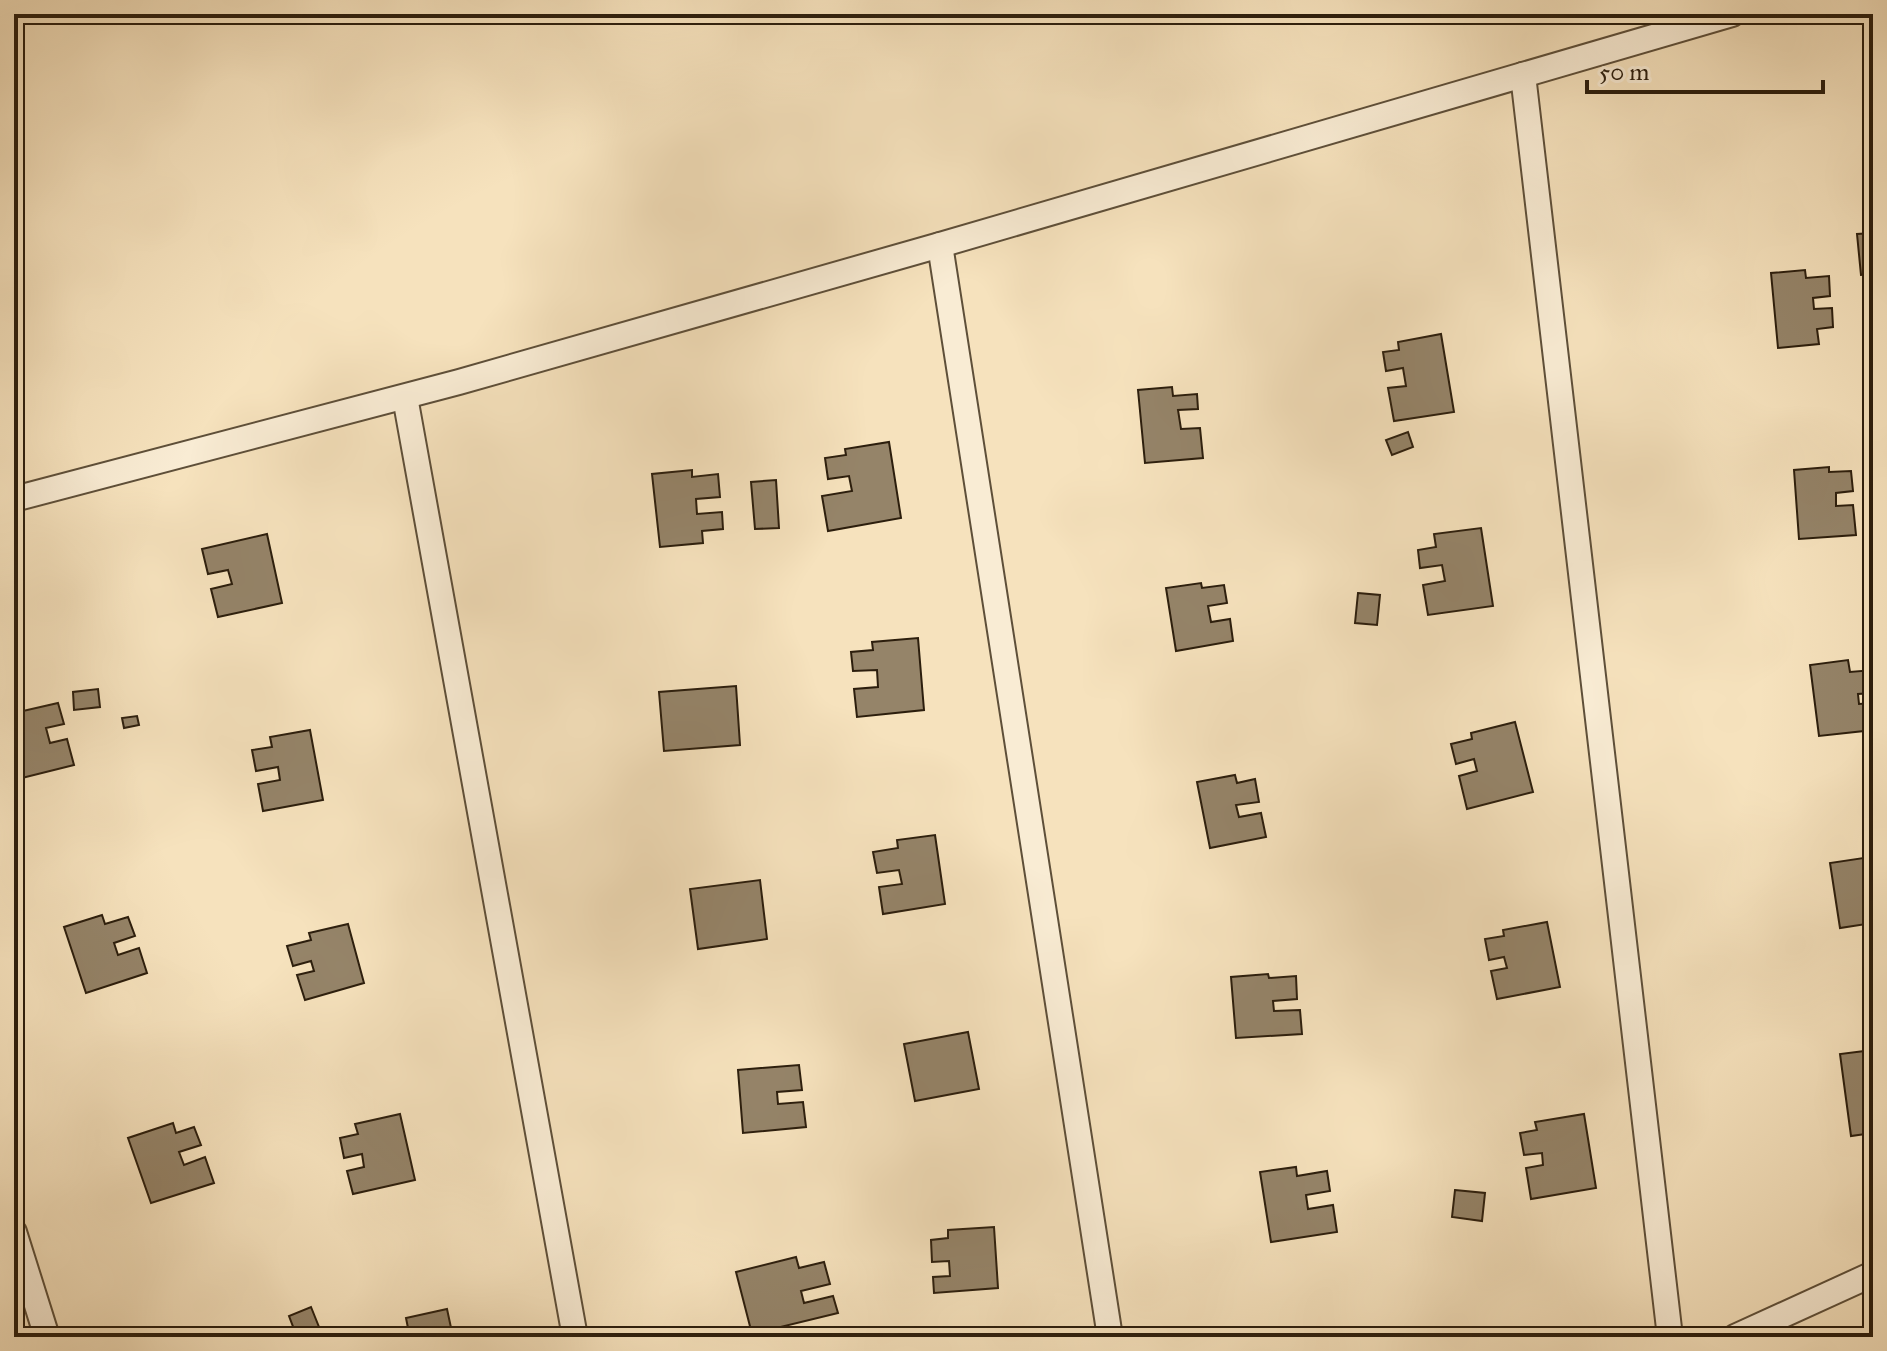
<svg xmlns="http://www.w3.org/2000/svg" width="1887" height="1351" font-family="'IM FELL Great Primer',serif">
  <rect width="100%" height="100%" fill="#f6e2bd"/>
  <filter id="stains"><feTurbulence type="fractalNoise" baseFrequency=".0025" numOctaves="4"/><feColorMatrix values="0 0 0 0 .2 0 0 0 0 .09 0 0 0 0 .02 0 0 0 .5 -.17"/></filter>
  <radialGradient id="worn" r=".72"><stop offset=".6" stop-color="#630" stop-opacity="0"/><stop offset="1" stop-color="#630" stop-opacity=".3"/></radialGradient>
  <g fill="#958469" stroke="#2c1e0d" stroke-width="2">
    <path d="M1873 233V274L1861 275 1857 234Z"/>
    <path d="M1805 270 1806 278 1829 276 1830 296 1813 298 1814 309 1832 308 1833 327 1817 329 1819 344 1778 348 1771 273Z"/>
    <path d="M1441 334 1454 412 1394 421 1388 388 1406 386 1403 368 1386 371 1383 352 1399 350 1398 342Z"/>
    <path d="M1172 387 1173 396 1197 394 1198 409 1178 410 1181 429 1200 428 1203 458 1145 463 1138 390Z"/>
    <path d="M1408 432 1413 447 1392 455 1386 440Z"/>
    <path d="M889 442 901 518 828 531 822 496 852 491 849 476 828 479 825 458 846 455 845 449Z"/>
    <path d="M1829 467V472L1851 471 1853 491 1836 493V506L1853 505 1856 535 1799 539 1794 470Z"/>
    <path d="M692 470V477L718 474 720 497 696 499 697 514 722 512 723 529 702 531 703 543 660 547 652 474Z"/>
    <path d="M776 480 779 528 755 529 751 482Z"/>
    <path d="M1481 528 1493 606 1428 615 1423 585 1445 581 1442 565 1420 568 1418 550 1436 547 1434 534Z"/>
    <path d="M267 534 282 603 218 617 211 589 232 584 228 570 208 574 202 549Z"/>
    <path d="M1201 583 1202 588 1224 585 1227 603 1208 606 1211 622 1230 619 1233 641 1176 651 1166 588Z"/>
    <path d="M1358 593 1380 595 1377 625 1355 623Z"/>
    <path d="M918 638 924 710 857 717 854 689 878 687 877 670 853 671 851 652 873 650 872 642Z"/>
    <path d="M1848 660 1850 672 1873 670V693L1858 694 1859 704 1873 703V730L1819 736 1810 665Z"/>
    <path d="M736 686 740 745 664 751 659 692Z"/>
    <path d="M98 689 100 707 74 710 73 692Z"/>
    <path d="M58 703 64 724 46 728 50 743 67 739 74 765 14 780V713Z"/>
    <path d="M137 716 139 725 124 728 122 718Z"/>
    <path d="M1515 722 1533 792 1467 809 1459 776 1477 771 1474 759 1456 764 1451 744 1472 739 1471 733Z"/>
    <path d="M310 730 323 800 263 811 258 784 280 780 278 767 256 771 252 750 272 747 270 737Z"/>
    <path d="M1235 775 1237 783 1255 779 1259 802 1236 805 1239 817 1261 813 1266 837 1210 848 1197 782Z"/>
    <path d="M935 835 945 904 883 914 879 887 902 884 899 870 877 873 873 852 898 848 897 840Z"/>
    <path d="M1870 857 1873 868V923L1840 928 1830 863Z"/>
    <path d="M760 880 767 939 698 949 690 889Z"/>
    <path d="M102 915 105 924 128 917 135 936 114 943 118 955 139 948 147 973 86 993 64 927Z"/>
    <path d="M1547 922 1560 987 1497 999 1491 971 1507 968 1504 957 1489 960 1485 939 1504 936 1503 930Z"/>
    <path d="M348 924 364 983 305 1000 297 975 314 971 311 961 293 966 287 946 311 940 309 933Z"/>
    <path d="M1268 974 1269 978 1296 976 1297 999 1273 1001 1274 1011 1300 1010 1302 1034 1236 1038 1231 977Z"/>
    <path d="M968 1032 979 1089 915 1101 904 1044Z"/>
    <path d="M1873 1050V1133L1851 1136 1840 1054Z"/>
    <path d="M799 1065 802 1090 777 1092 778 1104 803 1102 806 1127 743 1133 738 1070Z"/>
    <path d="M400 1114 415 1180 353 1194 347 1171 364 1167 362 1154 344 1158 340 1138 358 1134 355 1124Z"/>
    <path d="M1584 1114 1596 1188 1531 1199 1526 1168 1543 1165 1542 1153 1524 1155 1520 1133 1537 1130 1535 1122Z"/>
    <path d="M173 1123 176 1133 194 1127 201 1145 179 1152 184 1165 205 1157 214 1183 151 1203 128 1138Z"/>
    <path d="M1296 1167 1297 1176 1327 1171 1330 1191 1306 1195 1308 1209 1333 1205 1337 1232 1271 1242 1260 1172Z"/>
    <path d="M1455 1190 1485 1193 1482 1221 1452 1217Z"/>
    <path d="M994 1227 998 1288 934 1293 933 1277 950 1276 949 1261 932 1262 931 1240 948 1238V1230Z"/>
    <path d="M796 1257 799 1268 824 1262 830 1284 801 1291 804 1303 833 1296 838 1313 752 1334 736 1272Z"/>
    <path d="M311 1307 323 1337H297L289 1316Z"/>
    <path d="M447 1309 453 1337H395L394 1331 408 1328 406 1318Z"/>
  </g>
  <g fill="none" stroke-linecap="round" stroke-linejoin="round">
    <defs>
      <g id="minor">
        <path d="M1523 75 1670 1337"/>
        <path d="M940 245 1110 1337"/>
        <path d="M405 397 575 1337"/>
        <path d="M14 499 459 382 940 245 1732 14"/>
        <path d="M14 1232 47 1337"/>
        <path d="M1735 1337 1873 1274"/>
      </g>
    </defs>
    <use href="#minor" stroke="#5e4f39" stroke-width="28"/>
    <use href="#minor" stroke="#f9ecd4" stroke-width="24"/>
  </g>
  <rect width="1887" height="1351" fill="none" stroke="#f6e2bd" stroke-width="48"/>
  <rect x="16" y="16" width="1855" height="1319" fill="none" stroke="#2c1e0d" stroke-width="4"/>
  <rect x="24" y="24" width="1839" height="1303" fill="none" stroke="#2c1e0d" stroke-width="2"/>
  <path d="M1587 80v12h236v-12" fill="none" stroke="#2c1e0d" stroke-width="4"/>
  <text x="1599" y="80" font-size="24" fill="#2c1e0d" stroke="#f9ecd4" stroke-width="6" paint-order="stroke">50 m</text>
  <rect width="100%" height="100%" filter="url(#stains)"/>
  <rect width="100%" height="100%" fill="url(#worn)"/>
</svg>
